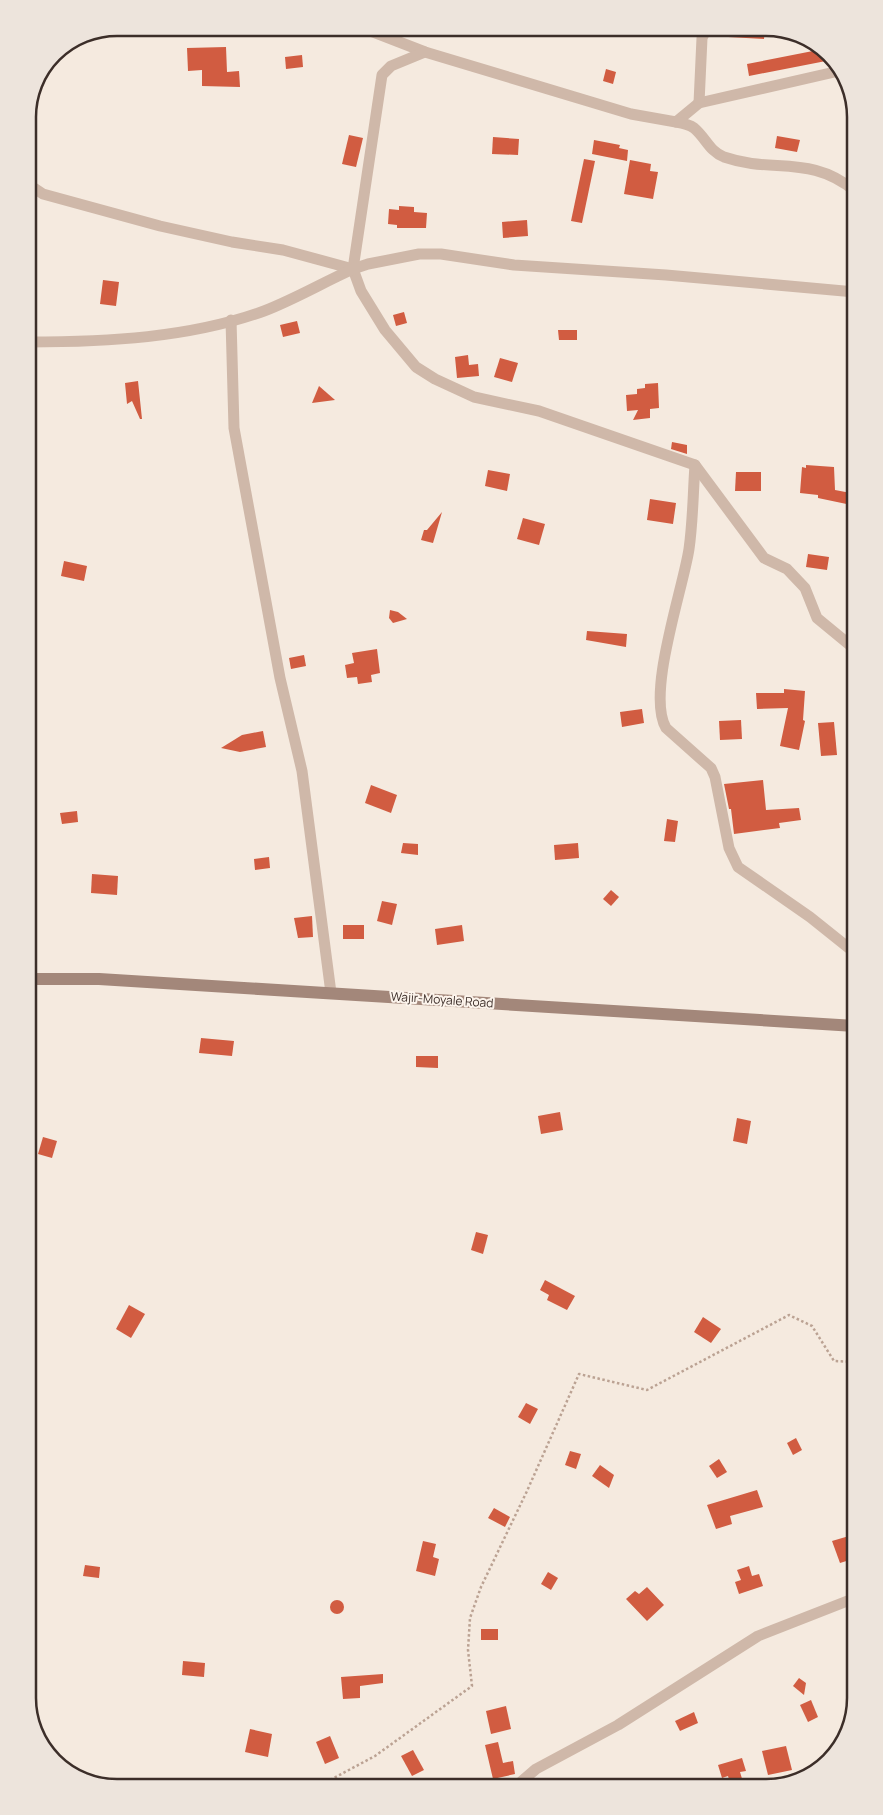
<svg xmlns="http://www.w3.org/2000/svg" width="883" height="1815" font-family="Manrope,sans-serif">
  <rect width="100%" height="100%" fill="#f5eadf"/>
  <g fill="#d15c41">
    <path d="M728 28H765L764 39 728 37Z"/>
    <path d="M226 47 227 72 239 71 240 87 202 86V70L188 71 187 48Z"/>
    <path d="M823 49 831 60 749 76 747 64Z"/>
    <path d="M302 55 303 67 286 69 285 57Z"/>
    <path d="M606 69 616 72 613 84 603 81Z"/>
    <path d="M349 135 363 138 356 167 342 164Z"/>
    <path d="M777 136 800 140 797 152 775 148Z"/>
    <path d="M493 137 519 139 518 155 492 154Z"/>
    <path d="M594 140 620 145 619 148 628 150 627 161 592 154Z"/>
    <path d="M584 159 595 161 582 223 571 221Z"/>
    <path d="M630 160 651 164 650 171 658 172 653 199 624 194Z"/>
    <path d="M399 206 414 207V212L427 213 426 228H397V225L388 224 389 209 399 210Z"/>
    <path d="M527 220 528 236 503 238 502 222Z"/>
    <path d="M103 280 119 282 116 306 100 304Z"/>
    <path d="M404 312 407 323 396 326 393 315Z"/>
    <path d="M297 321 300 333 283 337 280 325Z"/>
    <path d="M558 330H577V340H559Z"/>
    <path d="M468 355 469 365 478 364 479 376 457 378 455 357Z"/>
    <path d="M500 358 518 363 512 382 494 377Z"/>
    <path d="M138 381 142 419H140L132 401 127 404 125 383Z"/>
    <path d="M658 383 659 408 650 409V418L633 420 638 410 627 411 626 395 637 394V389L645 388V384Z"/>
    <path d="M319 386 335 400 312 403Z"/>
    <path d="M672 442 687 445V454L671 449Z"/>
    <path d="M806 465 834 467 835 490 856 494V506L818 498V495L800 493 802 467 806 468Z"/>
    <path d="M488 470 510 474 507 491 485 486Z"/>
    <path d="M736 472H761V491H735Z"/>
    <path d="M650 499 676 503 673 524 647 520Z"/>
    <path d="M442 512 433 543 421 540 424 530H427Z"/>
    <path d="M523 518 545 524 539 545 517 539Z"/>
    <path d="M808 554 829 557 827 570 806 567Z"/>
    <path d="M64 561 87 566 84 581 61 576Z"/>
    <path d="M390 610 398 612 407 619 393 623 389 618Z"/>
    <path d="M587 631 627 634 626 647 586 640Z"/>
    <path d="M377 649 380 673 371 675 372 682 358 684 357 677 347 678 345 665 354 663 352 653Z"/>
    <path d="M304 655 306 666 291 669 289 658Z"/>
    <path d="M784 689 805 691 803 720 805 721 799 750 780 746 788 708 757 709 756 693H784Z"/>
    <path d="M642 709 644 723 622 727 620 712Z"/>
    <path d="M741 720 742 739 720 740 719 721Z"/>
    <path d="M834 722 837 755 821 756 818 723Z"/>
    <path d="M263 731 266 747 240 752 221 748 242 735Z"/>
    <path d="M763 780 766 810 799 808 801 820 779 823 780 828 734 834 731 809H729L724 784Z"/>
    <path d="M371 785 397 795 391 813 365 803Z"/>
    <path d="M77 811 78 822 62 824 60 813Z"/>
    <path d="M667 819 678 821 675 842 664 841Z"/>
    <path d="M403 843 418 844V855L401 853Z"/>
    <path d="M578 843 579 858 555 860 554 845Z"/>
    <path d="M269 857 270 868 255 870 254 859Z"/>
    <path d="M92 874 118 876 117 895 91 893Z"/>
    <path d="M611 890 619 897 611 906 603 899Z"/>
    <path d="M382 901 397 904 392 925 377 921Z"/>
    <path d="M312 916 313 937 298 938 294 918Z"/>
    <rect x="343" y="925" width="21" height="14"/>
    <path d="M462 925 464 941 437 945 435 929Z"/>
    <path d="M201 1038 234 1041 232 1056 199 1053Z"/>
    <path d="M416 1056H438V1068L416 1067Z"/>
    <path d="M560 1112 563 1130 541 1134 538 1116Z"/>
    <path d="M737 1118 751 1121 747 1144 733 1141Z"/>
    <path d="M43 1137 57 1141 52 1158 38 1154Z"/>
    <path d="M476 1232 488 1235 483 1254 471 1250Z"/>
    <path d="M545 1280 575 1296 567 1310 547 1300 549 1295 540 1290Z"/>
    <path d="M129 1305 145 1314 131 1338 116 1329Z"/>
    <path d="M703 1317 721 1329 711 1343 694 1332Z"/>
    <path d="M526 1403 538 1409 530 1424 518 1417Z"/>
    <path d="M796 1438 802 1450 793 1455 787 1443Z"/>
    <path d="M570 1451 581 1454 576 1469 565 1465Z"/>
    <path d="M719 1459 727 1472 717 1478 709 1466Z"/>
    <path d="M600 1465 614 1475 609 1488 592 1476Z"/>
    <path d="M757 1490 763 1507 730 1516 732 1524 716 1529 707 1505Z"/>
    <path d="M494 1508 510 1517 505 1527 488 1518Z"/>
    <path d="M849 1536 856 1558 840 1563 832 1541Z"/>
    <path d="M423 1541 436 1544 433 1557 439 1559 435 1576 416 1571Z"/>
    <path d="M85 1565 100 1567 99 1578 83 1576Z"/>
    <path d="M749 1566 752 1576 759 1574 763 1586 739 1594 735 1582 741 1580 737 1570Z"/>
    <path d="M548 1572 558 1578 551 1590 541 1584Z"/>
    <path d="M647 1587 664 1605 647 1621 626 1599 635 1591 639 1594Z"/>
    <circle cx="337" cy="1607" r="7"/>
    <rect x="481" y="1629" width="17" height="11"/>
    <path d="M183 1661 205 1663 204 1677 182 1675Z"/>
    <path d="M383 1674V1683L360 1686V1698L343 1699 341 1677Z"/>
    <path d="M799 1678 806 1683 804 1695 793 1686Z"/>
    <path d="M811 1700 818 1717 808 1722 800 1705Z"/>
    <path d="M506 1706 511 1729 491 1734 486 1711Z"/>
    <path d="M694 1712 698 1723 680 1731 675 1721Z"/>
    <path d="M250 1729 272 1734 268 1757 245 1752Z"/>
    <path d="M330 1736 339 1758 325 1764 316 1742Z"/>
    <path d="M498 1742 503 1763 513 1761 515 1774 493 1779 485 1745Z"/>
    <path d="M786 1746 792 1770 768 1775 762 1751Z"/>
    <path d="M413 1750 424 1770 412 1776 401 1756Z"/>
    <path d="M742 1758 746 1771 740 1772 743 1782 731 1786 728 1776 722 1778 718 1765Z"/>
  </g>
  <g fill="none" stroke-linecap="round" stroke-linejoin="round">
    <path stroke="#bba293" stroke-width="2.5" stroke-dasharray="2.5 2.5" stroke-linecap="butt" d="M317 1787 375 1756 472 1686 468 1650 470 1618 481 1587 527 1491 579 1374 647 1390 789 1315 812 1326 834 1361 855 1362"/>
    <g stroke="#cfb8a9" stroke-width="11">
      <path d="M363 28 425 52 631 114 676 122 699 103 839 71"/>
      <path d="M425 52 391 66 382 75 353 269 361 291 385 330 416 367 435 379 474 397 539 411 695 465 764 558 787 569 805 588 817 618 851 646 855 647"/>
      <path d="M699 103 702 38 707 28"/>
      <path d="M676 122C682 123 690 125 694 128 706 138 709 151 724 157 773 174 810 154 855 191"/>
      <path d="M28 184 43 194 160 226 232 242 283 250 353 269"/>
      <path d="M231 320 234 428 280 678 302 771 331 993"/>
      <path d="M28 342C106 342 190 338 264 311 293 300 324 282 353 269L368 264 419 254H441L514 265 666 275 855 292"/>
      <path d="M695 465C693 493 693 521 689 549 683 589 646 694 666 728L711 768 715 777 729 848 738 867 810 917 855 953"/>
      <path d="M515 1787 536 1769 618 1725 758 1636 855 1598"/>
    </g>
    <path stroke="#a3877a" stroke-width="12" d="M28 979H99L855 1026"/>
  </g>
  <g text-anchor="middle" stroke-width="4" stroke-linejoin="round" paint-order="stroke">
    <g font-size="12" fill="#3c2e29" stroke="#fcf4ec">
      <text transform="translate(442 1000) rotate(4)" y="4">Wajir-Moyale Road</text>
    </g>
  </g>
  <path d="M0 0H883V1815H0ZM117 36H766A81 81 0 0 1 847 117V1698A81 81 0 0 1 766 1779H117A81 81 0 0 1 36 1698V117A81 81 0 0 1 117 36Z" fill="#ede4dc" fill-rule="evenodd"/>
  <path fill="none" stroke="#3c2e29" stroke-width="2.5" d="M117 36H766A81 81 0 0 1 847 117V1698A81 81 0 0 1 766 1779H117A81 81 0 0 1 36 1698V117A81 81 0 0 1 117 36Z"/>
</svg>
